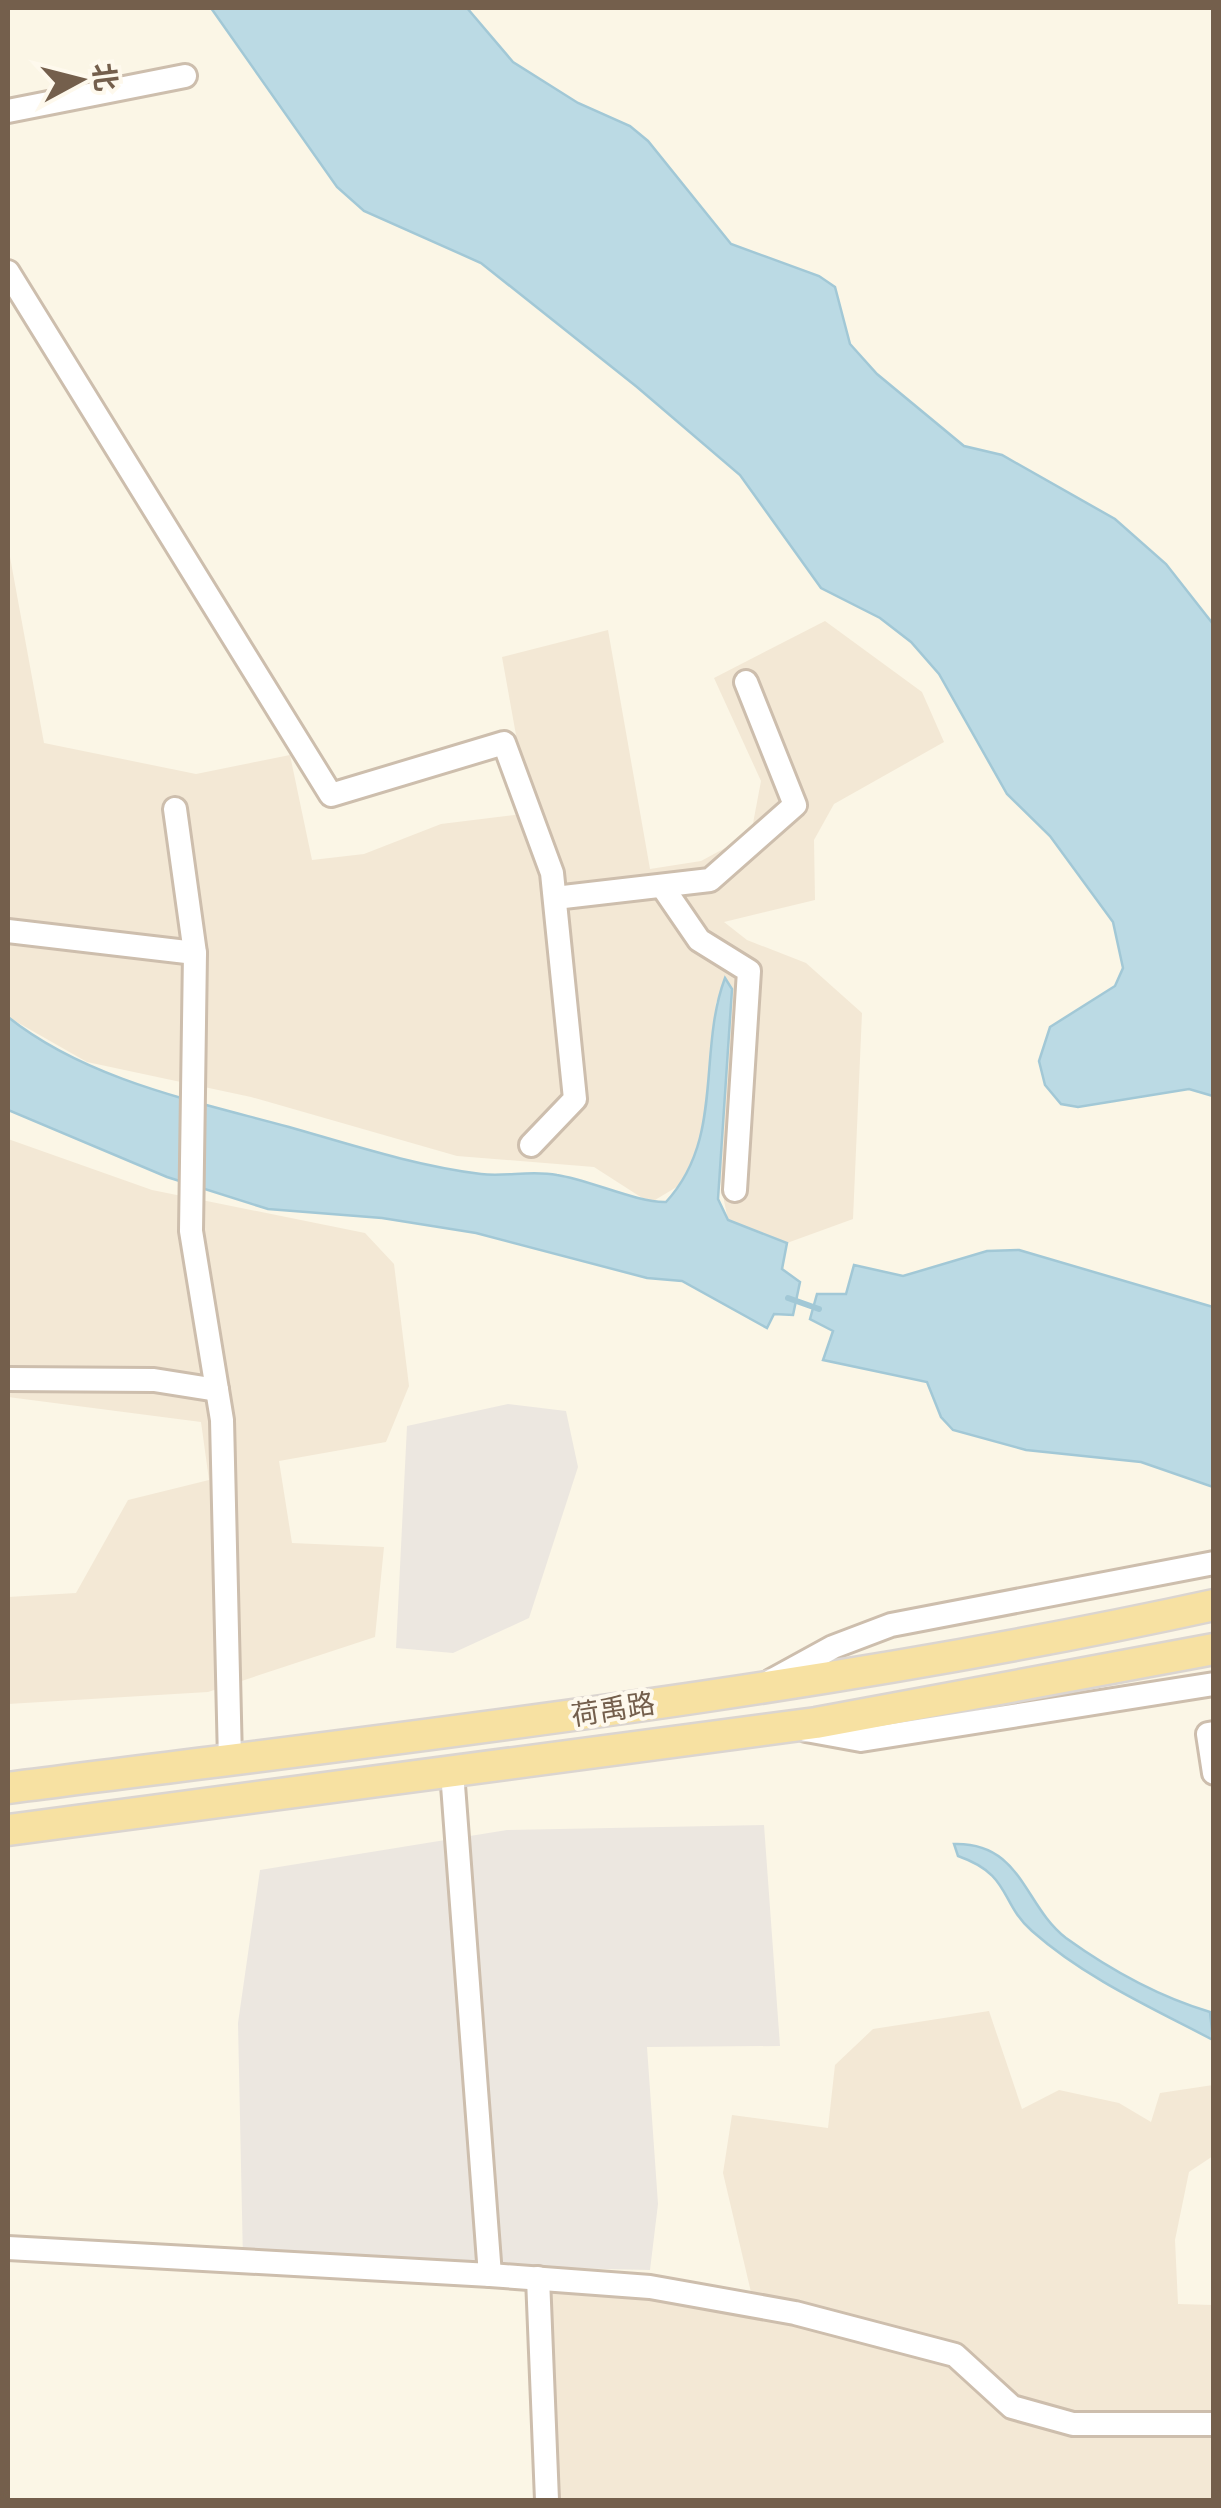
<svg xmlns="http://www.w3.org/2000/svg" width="1221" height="2508" font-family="'IBM Plex Sans','Noto Sans SC',sans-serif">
  <rect width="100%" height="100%" fill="#fbf6e6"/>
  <g fill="#f3e8d5">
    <path d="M8 546 44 743 196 774 290 755 312 860 364 854 441 824 530 813 502 657 608 630 650 869 701 861 751 834 761 781 714 678 825 621 922 692 944 742 834 804 814 840 815 900 724 922 747 940 806 963 862 1013 853 1219 787 1243 728 1220 720 1181 732 990 716 1002 705 1130 685 1182 650 1203 594 1167 457 1156 251 1097 87 1062 8 1017Z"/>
    <path d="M8 1139 152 1190 365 1233 394 1264 409 1386 386 1442 279 1461 292 1543 384 1547 375 1637 208 1692 8 1704V1597L76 1593 128 1500 209 1480 201 1422 8 1397Z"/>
    <path d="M989 2011 1022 2109 1059 2090 1119 2103 1151 2122 1160 2093 1213 2085V2156L1189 2172 1175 2240 1178 2304 1213 2305V2500H555L540 2290 754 2305 723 2173 732 2115 828 2128 835 2065 873 2029Z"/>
  </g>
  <g fill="#ece7e0">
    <path d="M508 1404 566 1411 578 1467 529 1618 453 1653 396 1648 407 1426Z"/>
    <path d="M764 1825 780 2046 647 2047 658 2204 650 2270 243 2261 238 2023 260 1870 507 1830Z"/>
  </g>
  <g fill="#bbdae4" stroke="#a2c8d6" stroke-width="2.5">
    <path d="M211 8H467L513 62 578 103 630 126 648 141 731 244 819 276 835 287 850 344 877 374 964 446 1002 455 1115 519 1166 564 1213 624V1096L1189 1089 1078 1107 1061 1104 1045 1085 1039 1061 1050 1027 1115 986 1123 968 1113 922 1050 836 1007 794 939 674 911 642 880 618 821 588 740 475 637 387 481 263 364 211 337 187Z"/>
    <path d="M725 978 732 989 718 1199 728 1220 787 1243 782 1269 800 1282 793 1315 774 1314 767 1328 682 1281 647 1278 476 1233 382 1218 268 1209 167 1177 8 1110V1017C87 1080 194 1101 289 1127 352 1145 416 1166 481 1174 506 1177 531 1170 557 1175 590 1180 638 1203 666 1202 725 1138 697 1053 725 978Z"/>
    <path d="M1019 1250 1213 1307V1487L1141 1462 1026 1450 953 1430 941 1417 927 1382 823 1360 833 1331 810 1319 817 1294H846L854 1265 903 1276 987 1251Z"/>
    <path d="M954 1844C1022 1842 1024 1906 1066 1938 1109 1969 1160 1997 1210 2012L1213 2040C1152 2008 1085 1978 1032 1931 999 1902 1012 1875 958 1856Z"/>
  </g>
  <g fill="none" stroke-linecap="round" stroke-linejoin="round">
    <path stroke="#a2c8d6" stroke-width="6" d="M788 1298 819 1309"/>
    <defs>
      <g id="minor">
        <path d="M8 111 185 76"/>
        <path d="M8 272 331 795 504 743 552 873 575 1099 531 1145"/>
        <path d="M175 809 195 953 191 1231 222 1420 230 1760"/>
        <path d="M662 886 699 940 749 971 735 1190"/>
        <path d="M555 898 710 880 795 805 746 682"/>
        <path d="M8 931 195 953"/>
        <path d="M8 1379 154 1380 217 1390"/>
        <path d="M771 1681 833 1647 891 1625 1214 1563"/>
        <path d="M806 1730 861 1740 1214 1684"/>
        <path d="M1214 1733 1208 1734 1214 1773"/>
        <path d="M8 2248 490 2275 452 1772"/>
        <path d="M490 2275 650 2287 795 2313 955 2355 1012 2407 1073 2424H1214"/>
        <path d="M538 2278 547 2500"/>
      </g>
      <g id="major">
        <path d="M8 1788C411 1736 816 1692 1214 1605"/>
        <path d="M8 1830 816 1723 1214 1649"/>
      </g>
    </defs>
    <use href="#minor" stroke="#cdbead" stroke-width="28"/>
    <use href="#major" stroke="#dbd5d0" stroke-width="35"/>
    <use href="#minor" stroke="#fff" stroke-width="22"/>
    <use href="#major" stroke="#f7e1a2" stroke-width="30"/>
  </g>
  <g text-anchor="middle" stroke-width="8" stroke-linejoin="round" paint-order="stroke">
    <g font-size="28" fill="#745f4c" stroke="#fef9ed">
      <text transform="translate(613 1709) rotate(-9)" y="10">荷禹路</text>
    </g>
  </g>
  <rect width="1221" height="2508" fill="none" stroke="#745f4c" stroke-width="20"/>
  <g transform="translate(80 80) rotate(83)" stroke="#fef9ed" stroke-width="8" paint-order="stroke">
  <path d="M0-8L18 38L0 25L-18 38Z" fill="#745f4c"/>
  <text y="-15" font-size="28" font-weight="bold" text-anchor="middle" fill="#745f4c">北</text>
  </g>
</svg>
